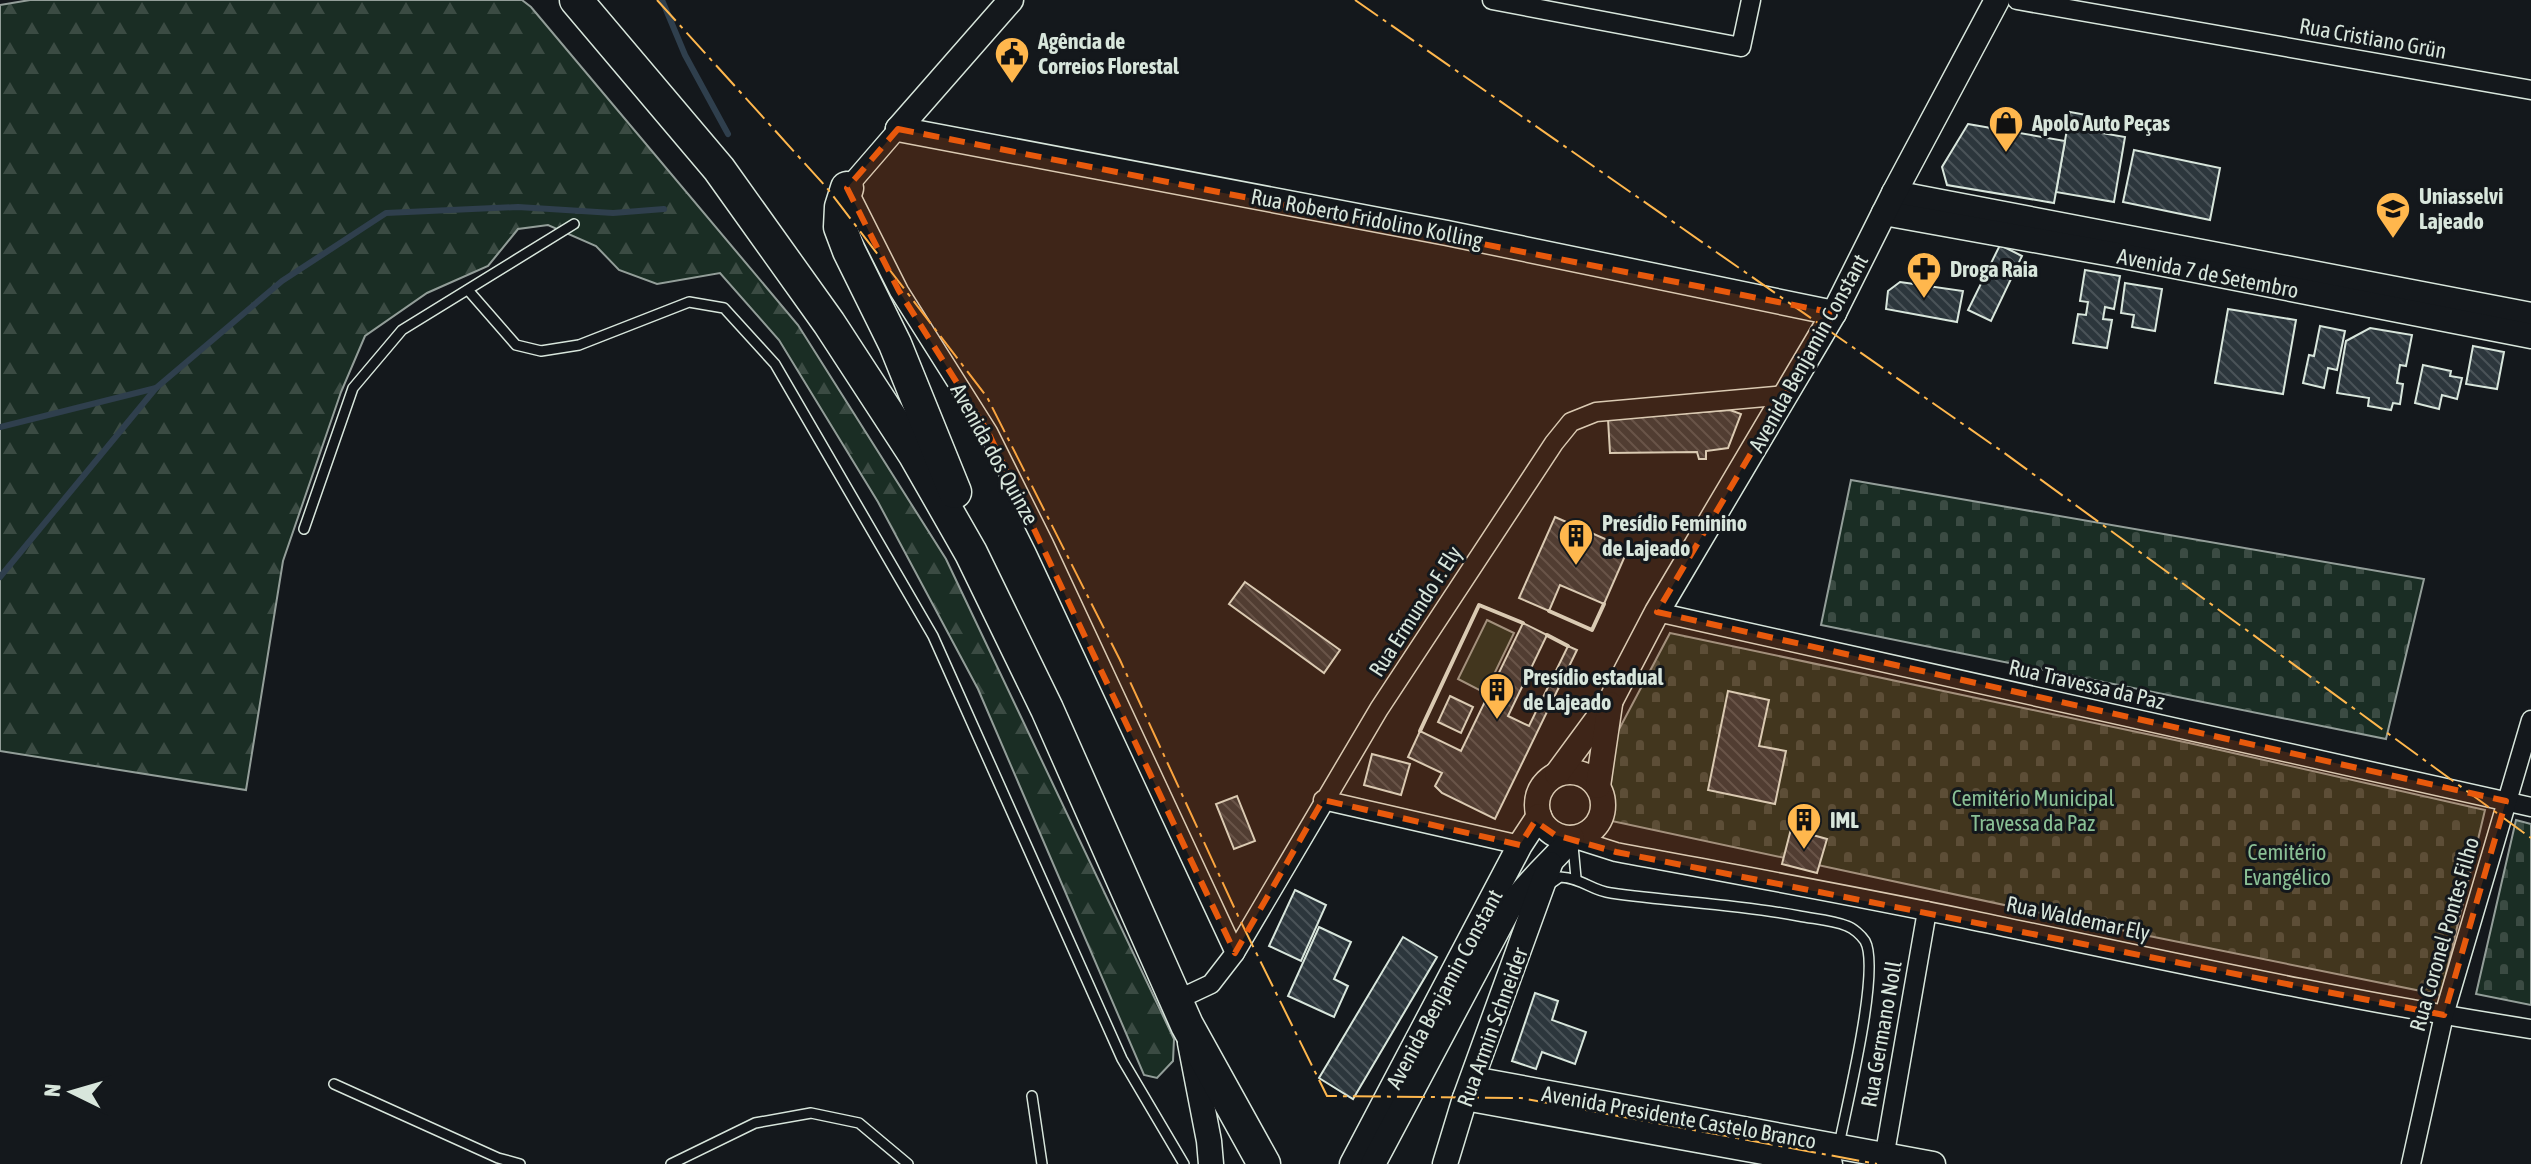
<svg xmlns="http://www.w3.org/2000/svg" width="2531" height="1164" font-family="'Asap Condensed',sans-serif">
  <defs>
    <pattern id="forest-firs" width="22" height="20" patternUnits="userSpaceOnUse" patternTransform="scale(2)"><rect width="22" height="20" fill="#1a2d24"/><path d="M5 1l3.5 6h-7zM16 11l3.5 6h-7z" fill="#3b4b43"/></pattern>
    <pattern id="cemetery-stones" width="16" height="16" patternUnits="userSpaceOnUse" patternTransform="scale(2)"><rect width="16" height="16" fill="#1a2d24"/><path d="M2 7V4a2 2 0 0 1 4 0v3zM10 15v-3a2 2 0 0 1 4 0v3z" fill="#3b4b43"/></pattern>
    <pattern id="building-back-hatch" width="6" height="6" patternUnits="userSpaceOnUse" patternTransform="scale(2)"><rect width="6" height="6" fill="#2c363c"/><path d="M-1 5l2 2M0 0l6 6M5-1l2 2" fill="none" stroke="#4a5358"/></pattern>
  </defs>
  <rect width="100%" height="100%" fill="#14181c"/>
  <path fill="url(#forest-firs)" stroke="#939e99" stroke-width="2" d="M30 0H522L531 7 798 325 946 559 1174 1039 1173 1061 1157 1078 1144 1075 978 689 878 502 779 340 720 273 657 284 619 270 596 246 548 225 518 229 488 266 427 293 365 336 341 392 283 561 246 790 0 751V5Z"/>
  <g fill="url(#cemetery-stones)" stroke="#939e99" stroke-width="2">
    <path d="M1851 480 2424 579 2386 739 1821 625Z"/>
    <path d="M1670 633 2189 743 2485 810 2441 995 2149 936 1607 820 1616 735Z"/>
    <path d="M2516 820 2531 824V1005L2476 994Z"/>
  </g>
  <path fill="#1a2d24" stroke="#939e99" stroke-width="2" d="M1487 620 1514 633 1485 693 1458 679Z"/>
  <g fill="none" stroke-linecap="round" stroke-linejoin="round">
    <g stroke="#2f3f4d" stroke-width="6">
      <path d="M662 0 685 55 728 134"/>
      <path d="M0 427 156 388"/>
      <path d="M0 577 156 388 282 281 386 213 518 207 613 213 664 209"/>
    </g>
  </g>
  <g fill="url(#building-back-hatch)" stroke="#d8e6dc" stroke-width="2">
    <path d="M2070 112 2092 116 2090 131 2125 137 2114 202 2056 192Z"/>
    <path d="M1968 124 2065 141 2054 203 1947 185 1942 167Z"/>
    <path d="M2134 150 2220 168 2210 220 2123 202Z"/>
    <path d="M2000 245 2022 256 1991 321 1968 310Z"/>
    <path d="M2085 270 2120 276 2114 309 2105 307 2103 319 2112 320 2107 348 2073 343 2078 314 2086 315 2088 302 2080 301Z"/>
    <path d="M1900 282 1963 291 1957 322 1886 309 1888 291Z"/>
    <path d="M2125 283 2162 289 2155 331 2132 327 2134 315 2121 313Z"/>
    <path d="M2228 309 2296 320 2283 394 2215 383Z"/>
    <path d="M2320 326 2345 331 2337 370 2328 368 2324 388 2303 383 2309 355 2314 356Z"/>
    <path d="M2370 328 2412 335 2406 366 2400 365 2397 383 2403 384 2400 404 2393 403 2391 410 2368 406 2369 398 2337 393 2346 341Z"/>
    <path d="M2473 346 2504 352 2497 389 2466 384Z"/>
    <path d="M2423 365 2451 371 2450 376 2462 378 2457 399 2442 395 2439 409 2415 403Z"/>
    <path d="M1730 410 1741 414 1728 448 1706 451V459H1699L1697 452 1610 453 1608 419Z"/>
    <path d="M1555 517 1628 549 1604 604 1560 585 1549 611 1519 598Z"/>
    <path d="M1245 582 1340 650 1324 673 1229 604Z"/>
    <path d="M1523 623 1547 635 1508 716 1529 726 1568 646 1577 650 1495 819 1442 793 1435 786 1442 773 1408 757 1420 731 1461 751Z"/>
    <path d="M1728 691 1769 700 1759 746 1786 751 1775 804 1708 790Z"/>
    <path d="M1450 696 1473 707 1461 733 1438 722Z"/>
    <path d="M1372 754 1410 764 1401 795 1364 785Z"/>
    <path d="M1237 796 1255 841 1234 849 1216 804Z"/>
    <path d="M1791 829 1827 839 1817 873 1782 864Z"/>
    <path d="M1295 890 1326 905 1301 961 1269 946Z"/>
    <path d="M1319 927 1351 942 1334 979 1348 986 1334 1017 1288 996Z"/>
    <path d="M1403 937 1437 957 1353 1099 1319 1078Z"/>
    <path d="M1535 993 1558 1001 1552 1020 1586 1032 1575 1064 1542 1052 1536 1069 1512 1061Z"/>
  </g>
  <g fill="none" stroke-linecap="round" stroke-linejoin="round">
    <defs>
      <g id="lane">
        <path d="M468 290 516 345 541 351 579 345 689 302 724 308 775 364 933 636 1122 1059 1184 1164"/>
        <path d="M304 529 353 388 402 330 574 224"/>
        <path d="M1573 846 1576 878"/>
        <path d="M1550 884 1560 877C1582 878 1592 891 1611 893 1674 902 1737 904 1799 916 1814 919 1832 920 1847 926 1853 928 1861 935 1865 941 1881 969 1846 1108 1839 1145"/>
        <path d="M334 1084 498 1158 520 1164"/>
        <path d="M1032 1096 1042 1164"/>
        <path d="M671 1164 755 1123 811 1113 859 1123 908 1164"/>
      </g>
      <g id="street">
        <path d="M1492 0 1741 47 1751 0"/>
        <path d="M2017 0 2531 90"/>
        <path d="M898 129 847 188 899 291 988 432 1044 544 1235 953"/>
        <path d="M1657 612 2531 807"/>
        <path d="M1323 800 1520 845"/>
        <path d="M1572 838 1616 852C1733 874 1850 895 1966 919 2154 958 2342 1000 2531 1029"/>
        <path d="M1177 1000 1211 984 1235 953 1379 709 1554 443 1571 422 1596 412 1787 395"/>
        <path d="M1883 1164 1927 911"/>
        <path d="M2411 1164 2444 1015 2531 720"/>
      </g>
      <g id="secondary">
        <path d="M898 129 1447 233 1834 313"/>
        <path d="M898 129 1011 0"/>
        <path d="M1894 193 2531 315"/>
        <path d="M1884 213 2123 256 2531 336"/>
        <circle cx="1570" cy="805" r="33"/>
        <path d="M1557 774 1610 702 1657 612 1834 313 1894 193 1997 0"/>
        <path d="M1598 786 1610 704"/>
        <path d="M1190 1043 1209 1141 1211 1164"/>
        <path d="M1473 1079 1933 1164"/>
        <path d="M1465 1098 1830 1164"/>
        <path d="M1352 1164 1520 845 1539 816"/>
        <path d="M1373 1164 1508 910C1526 883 1551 863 1572 838"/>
        <path d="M1445 1164 1465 1098 1550 864"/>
      </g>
      <g id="highway">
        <path d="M576 0 719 169 829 323 915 455 971 553 1047 709 1187 1025 1264 1164"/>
        <path d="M847 188 841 207 840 227 849 251 895 344 955 492"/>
      </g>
    </defs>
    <use href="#lane" stroke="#d8e6dc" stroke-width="12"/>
    <use href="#street" stroke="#d8e6dc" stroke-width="21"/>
    <use href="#secondary" stroke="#d8e6dc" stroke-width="27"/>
    <use href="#highway" stroke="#d8e6dc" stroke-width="35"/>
    <use href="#lane" stroke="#14181c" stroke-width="9"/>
    <use href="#street" stroke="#14181c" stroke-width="18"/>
    <use href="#secondary" stroke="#14181c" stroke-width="24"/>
    <use href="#highway" stroke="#14181c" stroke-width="32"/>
    <g stroke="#d8e6dc" stroke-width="4">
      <path d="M1549 611 1592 630 1604 604"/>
      <path d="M1547 635 1568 646"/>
      <path d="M1420 731 1479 605 1523 623"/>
    </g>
    <g stroke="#ffb74d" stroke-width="2" stroke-dasharray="28 6 4 6" stroke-linecap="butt">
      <path d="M657 0 827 188 987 397 1120 660 1239 918 1327 1096 1521 1098 1877 1164"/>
      <path d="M1355 0 2003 452 2531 838"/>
    </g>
  </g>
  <path fill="#e8590c" fill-opacity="0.2" stroke="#e8590c" stroke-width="6" stroke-dasharray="16 10" stroke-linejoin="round" d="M898 129 1834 313 1657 612 2506 801 2444 1015 1616 852 1555 835 1535 821 1520 845 1323 800 1235 953 988 432 899 291 847 188Z"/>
  <defs>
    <symbol id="civic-pin" viewBox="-11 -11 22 30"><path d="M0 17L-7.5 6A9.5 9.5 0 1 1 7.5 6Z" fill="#ffb74d" stroke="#14181c"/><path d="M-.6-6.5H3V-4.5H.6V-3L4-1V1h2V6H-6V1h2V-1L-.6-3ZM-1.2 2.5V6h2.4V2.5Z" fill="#111"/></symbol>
    <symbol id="shop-pin" viewBox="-11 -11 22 30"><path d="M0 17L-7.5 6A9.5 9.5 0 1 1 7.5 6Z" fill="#ffb74d" stroke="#14181c"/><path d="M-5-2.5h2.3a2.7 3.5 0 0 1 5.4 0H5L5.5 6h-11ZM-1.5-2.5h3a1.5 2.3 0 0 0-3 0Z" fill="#111"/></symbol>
    <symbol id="university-pin" viewBox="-11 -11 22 30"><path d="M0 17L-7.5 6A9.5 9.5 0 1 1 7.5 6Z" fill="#ffb74d" stroke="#14181c"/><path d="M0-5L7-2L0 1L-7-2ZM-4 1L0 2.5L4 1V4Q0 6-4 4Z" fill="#111"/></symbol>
    <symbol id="pharmacy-pin" viewBox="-11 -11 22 30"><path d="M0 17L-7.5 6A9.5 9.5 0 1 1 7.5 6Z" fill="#ffb74d" stroke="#14181c"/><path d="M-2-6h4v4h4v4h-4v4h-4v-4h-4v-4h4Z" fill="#111"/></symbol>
    <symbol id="building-pin" viewBox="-11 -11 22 30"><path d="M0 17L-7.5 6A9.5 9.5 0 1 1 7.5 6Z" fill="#ffb74d" stroke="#14181c"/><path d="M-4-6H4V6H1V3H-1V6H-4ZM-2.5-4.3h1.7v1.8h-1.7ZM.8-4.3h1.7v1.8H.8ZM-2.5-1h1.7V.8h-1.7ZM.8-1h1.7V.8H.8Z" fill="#111"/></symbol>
  </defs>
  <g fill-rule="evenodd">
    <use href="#civic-pin" x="992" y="34" width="40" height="54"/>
    <use href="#shop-pin" x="1986" y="103" width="40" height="54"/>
    <use href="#university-pin" x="2373" y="189" width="40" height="54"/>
    <use href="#pharmacy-pin" x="1904" y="249" width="40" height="54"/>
    <use href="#building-pin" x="1556" y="516" width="40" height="54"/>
    <use href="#building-pin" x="1477" y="670" width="40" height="54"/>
    <use href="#building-pin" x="1784" y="800" width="40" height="54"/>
  </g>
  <g text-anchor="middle" stroke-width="6" stroke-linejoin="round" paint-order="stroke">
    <g font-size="22" fill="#d8e6dc" stroke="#14181c">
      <text transform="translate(2373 38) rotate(10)" y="8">Rua Cristiano Grün</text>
      <text transform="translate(1367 218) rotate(11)" y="8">Rua Roberto Fridolino Kolling</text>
      <text transform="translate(2208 273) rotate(11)" y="8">Avenida 7 de Setembro</text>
      <text transform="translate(1808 353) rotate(-61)" y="8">Avenida Benjamin Constant</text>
      <text transform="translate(995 454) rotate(61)" y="8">Avenida dos Quinze</text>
      <text transform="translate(1415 611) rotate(-57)" y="8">Rua Ermundo F. Ely</text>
      <text transform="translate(2087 684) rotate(13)" y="8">Rua Travessa da Paz</text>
      <text transform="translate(2078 918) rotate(12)" y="8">Rua Waldemar Ely</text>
      <text transform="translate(2444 934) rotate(-74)" y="8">Rua Coronel Pontes Filho</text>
      <text transform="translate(1444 989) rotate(-62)" y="8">Avenida Benjamin Constant</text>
      <text transform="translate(1492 1027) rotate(-70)" y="8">Rua Armin Schneider</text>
      <text transform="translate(1881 1034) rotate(-80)" y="8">Rua Germano Noll</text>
      <text transform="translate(1679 1117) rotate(10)" y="8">Avenida Presidente Castelo Branco</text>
    </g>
    <g font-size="22" font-weight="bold" fill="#d8e6dc" stroke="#14181c" text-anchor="start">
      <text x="1038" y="49">Agência de<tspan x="1038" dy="25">Correios Florestal</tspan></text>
      <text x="2032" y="131">Apolo Auto Peças</text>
      <text x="2419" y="204">Uniasselvi<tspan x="2419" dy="25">Lajeado</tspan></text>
      <text x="1950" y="277">Droga Raia</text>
      <text x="1602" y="531">Presídio Feminino<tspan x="1602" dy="25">de Lajeado</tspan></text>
      <text x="1523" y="685">Presídio estadual<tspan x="1523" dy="25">de Lajeado</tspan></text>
      <text x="1830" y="828">IML</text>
    </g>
    <g font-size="22" fill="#8ac095" stroke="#14181c">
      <text x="2033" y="806">Cemitério Municipal<tspan x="2033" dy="25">Travessa da Paz</tspan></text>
      <text x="2287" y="860">Cemitério<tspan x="2287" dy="25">Evangélico</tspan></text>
    </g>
  </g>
  <g transform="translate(72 1092) rotate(275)" stroke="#14181c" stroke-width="6" paint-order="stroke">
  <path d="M0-6L14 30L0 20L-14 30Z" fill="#d8e6dc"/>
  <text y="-12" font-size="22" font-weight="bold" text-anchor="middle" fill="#d8e6dc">N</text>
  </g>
</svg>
